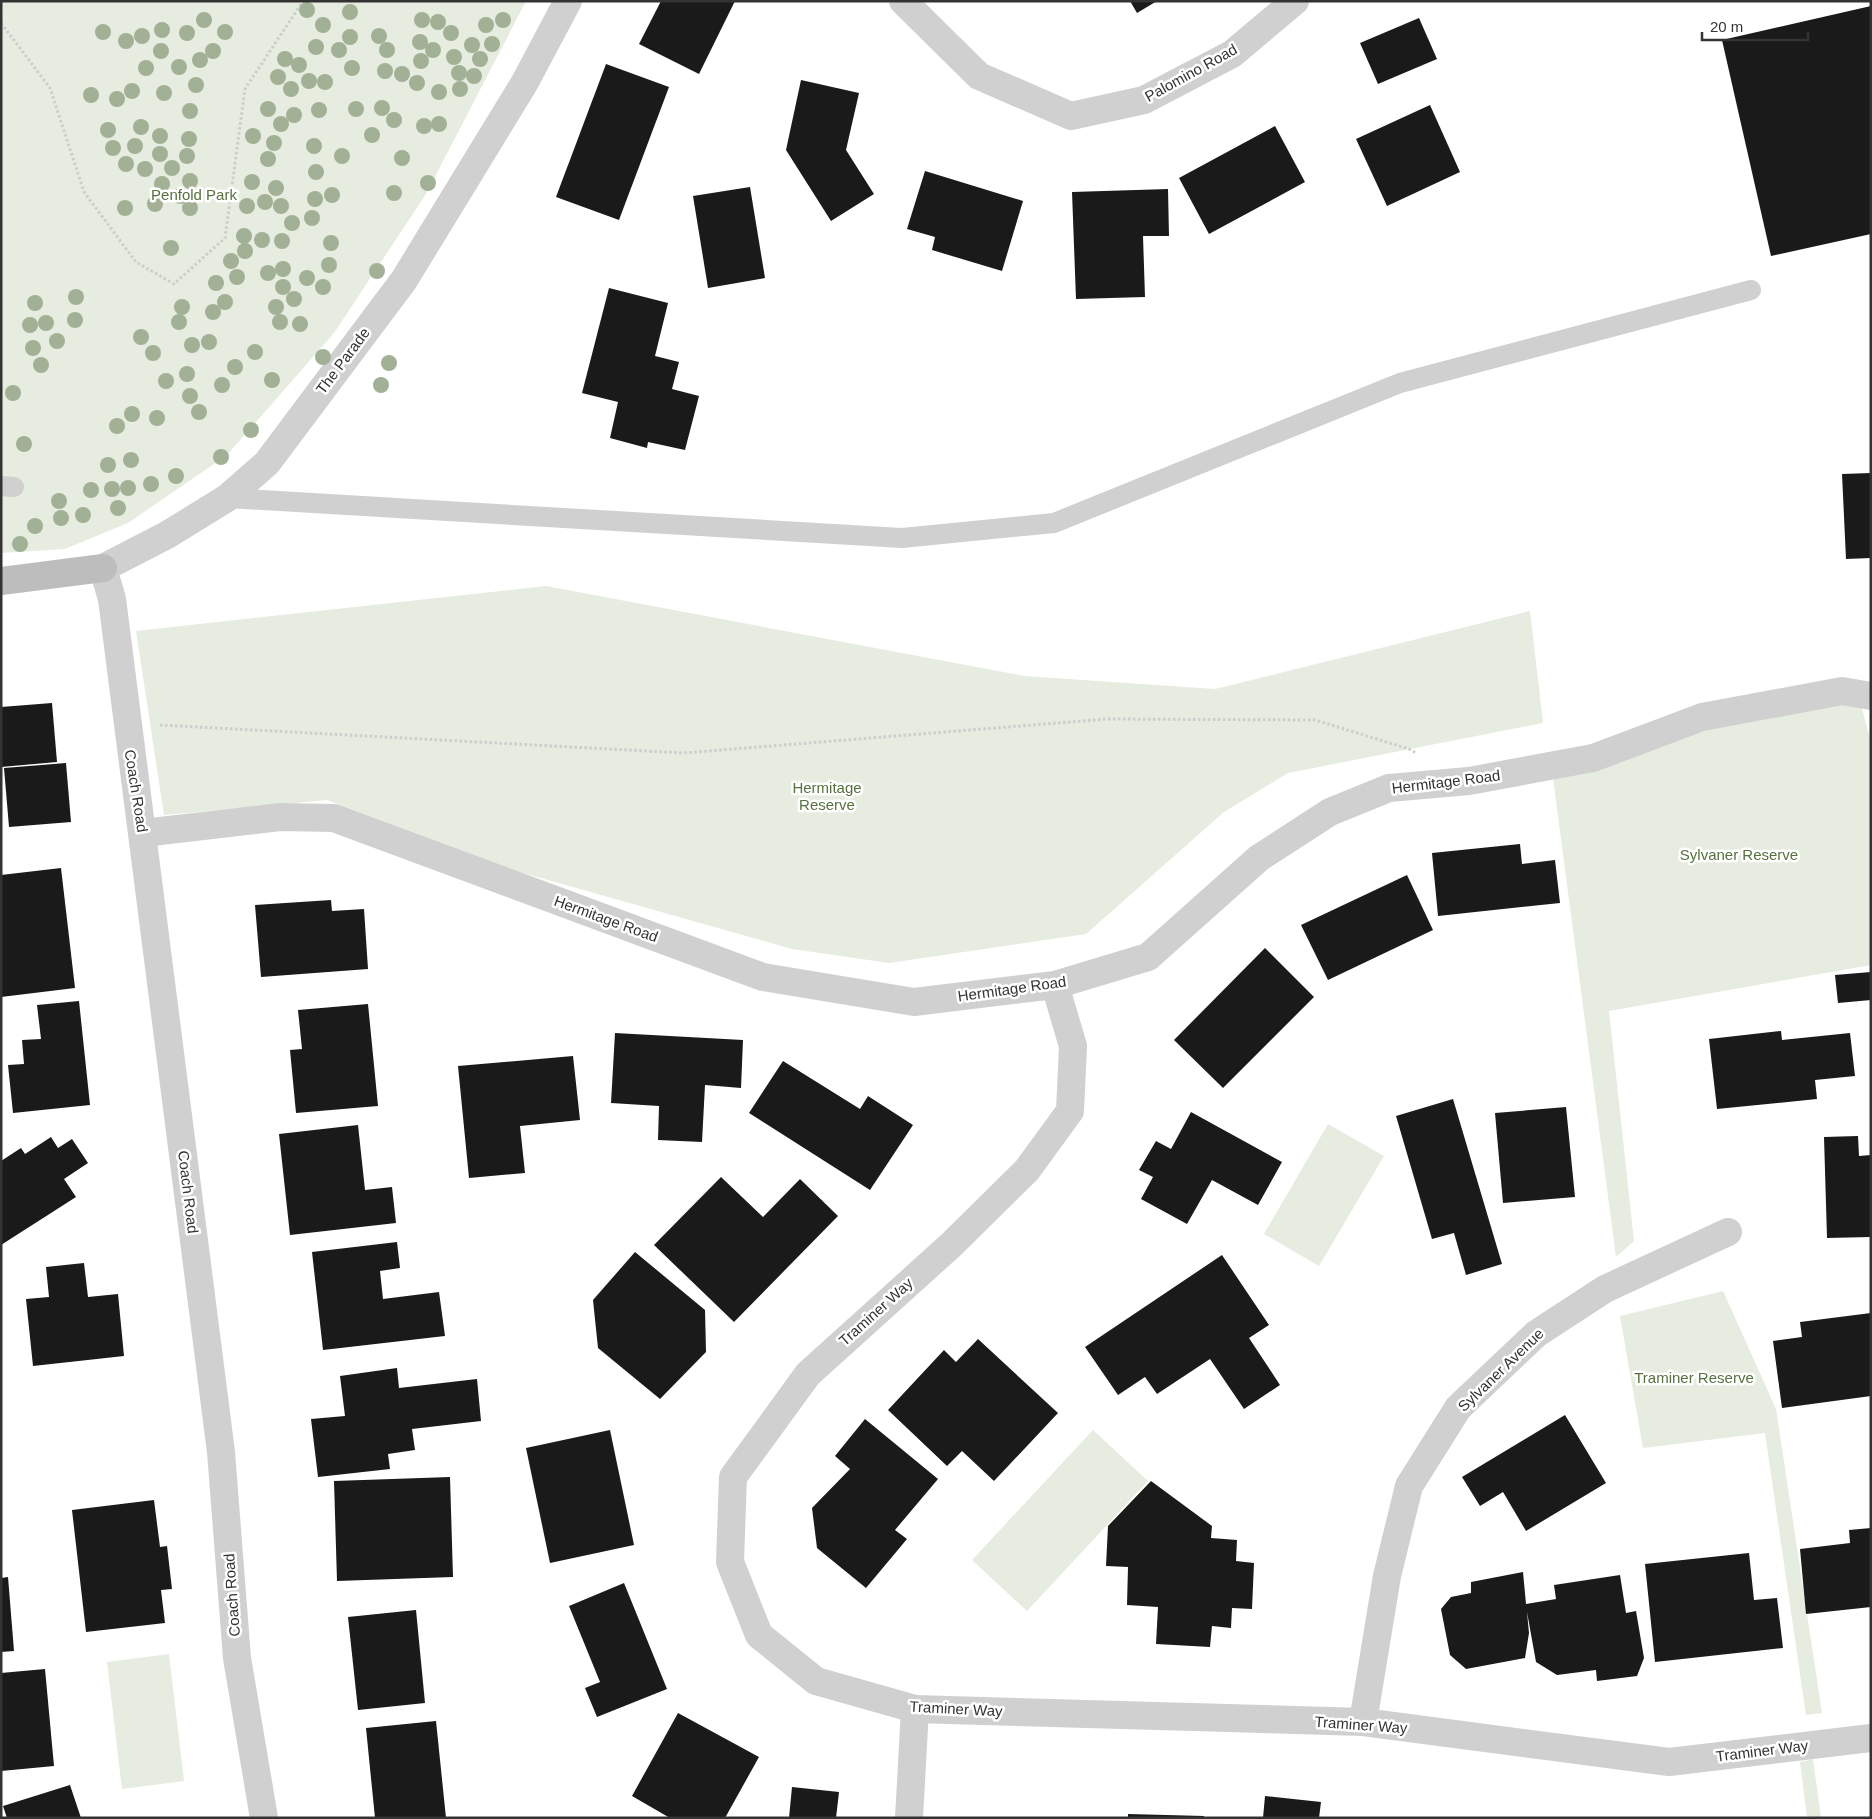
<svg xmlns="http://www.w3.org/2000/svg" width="1872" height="1819" font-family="Arial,sans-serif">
  <rect width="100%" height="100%" fill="#fff"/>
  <g fill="#e6ecdf">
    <path d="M1 1H526L426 194 334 333 227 455 128 523 65 549 1 553Z"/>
    <path d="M546 586 1024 676 1215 689 1530 611 1543 723 1288 773 1224 812 1086 934 889 963 792 949 516 871 327 800 164 815 136 631Z"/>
    <path d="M1860 702 1871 742V965L1609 1011 1634 1241 1616 1257 1553 778 1757 710Z"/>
    <path d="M1328 1124 1384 1156 1319 1266 1264 1234Z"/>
    <path d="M1723 1291 1776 1409 1822 1713 1806 1715 1765 1433 1643 1448 1620 1316Z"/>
    <path d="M1093 1430 1148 1481 1027 1611 972 1560Z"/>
    <path d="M169 1654 184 1781 122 1789 107 1662Z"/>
    <path d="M1813 1759 1821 1818H1807L1800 1762Z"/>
  </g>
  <g fill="#1a1a1a">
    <path d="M661 1H735L699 74 639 44Z"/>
    <path d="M1130 1H1157L1137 13Z"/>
    <path d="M1871 6V234L1771 256 1722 40Z"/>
    <path d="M1419 18 1437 59 1378 84 1360 43Z"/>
    <path d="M606 64 669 87 619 220 556 197Z"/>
    <path d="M801 80 859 93 846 150 874 194 831 221 786 150Z"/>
    <path d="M1430 105 1460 172 1387 206 1356 139Z"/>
    <path d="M1275 126 1305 182 1209 234 1179 178Z"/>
    <path d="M925 171 1023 201 1002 271 932 250 935 237 907 229Z"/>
    <path d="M750 187 765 278 708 288 693 196Z"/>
    <path d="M1168 189 1169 236H1143L1145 297 1076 299 1072 192Z"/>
    <path d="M609 288 668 303 655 356 679 362 672 389 699 396 685 450 648 442 647 448 610 438 618 402 582 393Z"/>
    <path d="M1871 473V558L1846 559 1842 474Z"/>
    <path d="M52 703 57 762 1 767V707Z"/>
    <path d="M66 763 71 822 9 827 4 768Z"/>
    <path d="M1520 844 1522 864 1555 860 1560 903 1438 916 1432 853Z"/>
    <path d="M61 868 75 988 1 997V875Z"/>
    <path d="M1407 875 1433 930 1328 980 1301 925Z"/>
    <path d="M331 900 332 911 364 909 368 969 261 977 255 905Z"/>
    <path d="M1265 948 1314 997 1223 1088 1174 1040Z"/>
    <path d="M1871 972V1000L1838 1003 1835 975Z"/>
    <path d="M79 1001 90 1105 13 1113 8 1065 24 1064 22 1040 41 1039 37 1005Z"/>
    <path d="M368 1004 378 1106 296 1113 290 1050 302 1049 298 1010Z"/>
    <path d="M1781 1031 1782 1040 1850 1033 1855 1076 1815 1080 1817 1099 1717 1109 1709 1039Z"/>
    <path d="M615 1033 743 1040 741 1088 705 1085 702 1142 658 1140 659 1106 611 1103Z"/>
    <path d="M573 1056 580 1120 520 1126 525 1173 469 1178 458 1066Z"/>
    <path d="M783 1061 860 1109 868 1096 913 1125 870 1190 749 1113Z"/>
    <path d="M1453 1099 1502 1264 1466 1275 1454 1233 1432 1239 1396 1116Z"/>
    <path d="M1566 1107 1575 1197 1503 1203 1495 1113Z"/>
    <path d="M1191 1112 1282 1162 1258 1205 1212 1180 1187 1224 1141 1199 1153 1177 1139 1170 1156 1141 1171 1149Z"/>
    <path d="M358 1125 365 1190 392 1187 396 1223 290 1235 279 1134Z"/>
    <path d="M1858 1136 1859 1156 1871 1155V1237L1827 1238 1824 1137Z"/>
    <path d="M51 1137 58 1148 72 1139 88 1163 64 1179 76 1197 1 1245V1161L21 1148 25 1154Z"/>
    <path d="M721 1177 763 1217 800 1179 838 1216 734 1322 654 1245Z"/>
    <path d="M397 1242 400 1268 380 1271 383 1299 439 1292 445 1336 323 1350 312 1252Z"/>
    <path d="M635 1252 705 1310 706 1352 660 1399 598 1348 593 1300Z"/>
    <path d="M1222 1255 1269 1325 1249 1338 1280 1385 1244 1409 1210 1359 1157 1394 1145 1377 1118 1395 1085 1347Z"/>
    <path d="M84 1263 88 1297 118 1294 124 1356 33 1366 26 1299 49 1297 46 1267Z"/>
    <path d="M1871 1313V1396L1782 1408 1773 1341 1802 1337 1800 1322Z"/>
    <path d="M978 1339 1058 1413 994 1481 962 1451 947 1466 888 1410 944 1350 956 1362Z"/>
    <path d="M397 1368 399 1388 477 1379 481 1421 412 1429 415 1450 388 1454 390 1469 318 1477 311 1419 345 1416 340 1376Z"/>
    <path d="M1565 1415 1606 1483 1526 1531 1503 1492 1480 1506 1462 1477Z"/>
    <path d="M865 1419 938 1479 895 1530 907 1539 866 1588 817 1548 812 1508 850 1469 835 1456Z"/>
    <path d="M610 1430 634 1545 550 1563 526 1448Z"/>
    <path d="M450 1477 453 1577 337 1581 334 1481Z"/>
    <path d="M1151 1481 1212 1526 1211 1538 1237 1540 1236 1561 1254 1563 1252 1609 1232 1608 1231 1628 1212 1626 1210 1647 1156 1644 1158 1607 1127 1605 1128 1567 1106 1566 1108 1526Z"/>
    <path d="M154 1500 160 1547 167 1546 172 1589 161 1590 165 1623 86 1632 72 1510Z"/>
    <path d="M1871 1528V1607L1806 1614 1800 1549 1850 1543 1849 1530Z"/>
    <path d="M1749 1553 1754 1600 1777 1598 1783 1648 1655 1662 1645 1564Z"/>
    <path d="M1523 1572 1526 1604 1556 1599 1554 1585 1620 1575 1626 1613 1636 1611 1644 1658 1637 1676 1597 1681 1596 1670 1557 1675 1536 1662 1527 1612 1529 1633 1525 1658 1466 1669 1450 1655 1441 1609 1451 1597 1471 1593V1582Z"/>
    <path d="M8 1577 14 1651 1 1652V1578Z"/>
    <path d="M624 1583 667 1689 597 1717 585 1688 600 1682 569 1606Z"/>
    <path d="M416 1610 425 1703 358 1710 348 1617Z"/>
    <path d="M45 1669 54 1766 1 1771V1673Z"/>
    <path d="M678 1713 759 1757 725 1818H670L632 1796Z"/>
    <path d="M436 1721 446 1818H375L366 1728Z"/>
    <path d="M70 1785 81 1818H7L3 1806Z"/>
    <path d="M792 1787 839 1792 836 1818H789Z"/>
    <path d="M1265 1796 1321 1802 1319 1818H1263Z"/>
    <path d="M1128 1814 1204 1816V1818H1128Z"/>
  </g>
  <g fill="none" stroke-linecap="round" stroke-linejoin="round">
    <g stroke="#cdcdcd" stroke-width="3" stroke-dasharray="2.5 2.5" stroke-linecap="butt">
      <path d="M1 23 50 88 84 192 136 262 174 284 225 238 245 89 303 1"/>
      <path d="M160 725 684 753 1107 719 1315 720 1409 749 1416 753"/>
    </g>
    <g stroke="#d0d0d0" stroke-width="20">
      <path d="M1 486 14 487"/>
      <path d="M227 498 902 538 1054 523 1400 383 1751 290"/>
    </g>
    <g stroke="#d0d0d0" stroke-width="28">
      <path d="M903 1 979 76 1071 116 1144 100 1232 54 1295 1"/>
      <path d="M143 833 280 817 334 818 763 977 914 1002 1055 985 1148 957 1259 858 1330 812 1389 788 1469 781 1593 758 1702 717 1842 691 1871 696"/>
      <path d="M1055 985 1073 1046 1070 1111 1027 1170 951 1245 808 1374 733 1477 730 1562 759 1635 816 1681 915 1709 1363 1722 1669 1762 1871 1738"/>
      <path d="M1363 1722 1387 1576 1409 1486 1458 1408 1536 1334 1605 1289 1728 1232"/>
      <path d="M909 1818 915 1709"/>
    </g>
    <path stroke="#d0d0d0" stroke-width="28" d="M264 1818 237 1658 221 1452 112 599 103 568 167 535 227 498 267 463 404 280 525 82 568 1"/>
    <path stroke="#bdbdbd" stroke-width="28" d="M1 581 103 568"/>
  </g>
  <g fill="#a2b095">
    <circle cx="307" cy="10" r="8"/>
    <circle cx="350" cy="12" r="8"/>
    <circle cx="204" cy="20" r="8"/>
    <circle cx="422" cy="20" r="8"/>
    <circle cx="503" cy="20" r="8"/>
    <circle cx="438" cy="22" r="8"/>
    <circle cx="323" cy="25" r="8"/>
    <circle cx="486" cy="25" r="8"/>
    <circle cx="162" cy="30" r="8"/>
    <circle cx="103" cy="32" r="8"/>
    <circle cx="225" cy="32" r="8"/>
    <circle cx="187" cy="33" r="8"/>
    <circle cx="451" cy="33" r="8"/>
    <circle cx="142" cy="36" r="8"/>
    <circle cx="379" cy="36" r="8"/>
    <circle cx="350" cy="37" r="8"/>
    <circle cx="126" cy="41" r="8"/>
    <circle cx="420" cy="42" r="8"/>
    <circle cx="492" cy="44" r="8"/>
    <circle cx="472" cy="45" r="8"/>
    <circle cx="316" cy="47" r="8"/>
    <circle cx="339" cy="50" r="8"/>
    <circle cx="387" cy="50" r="8"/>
    <circle cx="433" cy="50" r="8"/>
    <circle cx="161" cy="51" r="8"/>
    <circle cx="213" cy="51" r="8"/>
    <circle cx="454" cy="57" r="8"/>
    <circle cx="285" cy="59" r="8"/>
    <circle cx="480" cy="59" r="8"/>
    <circle cx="200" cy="60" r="8"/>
    <circle cx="421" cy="61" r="8"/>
    <circle cx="299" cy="65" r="8"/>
    <circle cx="179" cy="67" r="8"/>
    <circle cx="146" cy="68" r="8"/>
    <circle cx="352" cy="68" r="8"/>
    <circle cx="385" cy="71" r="8"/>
    <circle cx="459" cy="73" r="8"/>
    <circle cx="402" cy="74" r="8"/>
    <circle cx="474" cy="76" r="8"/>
    <circle cx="278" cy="77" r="8"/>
    <circle cx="309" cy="81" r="8"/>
    <circle cx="325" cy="82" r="8"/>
    <circle cx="417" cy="83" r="8"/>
    <circle cx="196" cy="85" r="8"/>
    <circle cx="291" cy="89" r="8"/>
    <circle cx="460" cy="89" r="8"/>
    <circle cx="132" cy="91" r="8"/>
    <circle cx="439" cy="92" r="8"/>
    <circle cx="164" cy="93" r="8"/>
    <circle cx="91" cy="95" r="8"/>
    <circle cx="117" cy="99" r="8"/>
    <circle cx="382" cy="108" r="8"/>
    <circle cx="268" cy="109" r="8"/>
    <circle cx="356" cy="109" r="8"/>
    <circle cx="319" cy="110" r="8"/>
    <circle cx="190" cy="111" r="8"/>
    <circle cx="294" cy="115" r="8"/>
    <circle cx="394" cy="120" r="8"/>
    <circle cx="281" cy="124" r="8"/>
    <circle cx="439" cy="124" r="8"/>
    <circle cx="424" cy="126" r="8"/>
    <circle cx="141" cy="127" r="8"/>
    <circle cx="108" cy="130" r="8"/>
    <circle cx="372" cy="135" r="8"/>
    <circle cx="160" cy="136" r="8"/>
    <circle cx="253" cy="136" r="8"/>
    <circle cx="189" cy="139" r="8"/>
    <circle cx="274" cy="143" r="8"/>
    <circle cx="135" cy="146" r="8"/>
    <circle cx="314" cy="146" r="8"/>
    <circle cx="113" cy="148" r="8"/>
    <circle cx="160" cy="154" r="8"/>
    <circle cx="187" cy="156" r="8"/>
    <circle cx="342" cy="156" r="8"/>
    <circle cx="402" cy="158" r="8"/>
    <circle cx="268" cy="159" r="8"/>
    <circle cx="126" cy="164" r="8"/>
    <circle cx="172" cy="168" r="8"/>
    <circle cx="145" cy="169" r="8"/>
    <circle cx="316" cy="172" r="8"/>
    <circle cx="190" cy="181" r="8"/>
    <circle cx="252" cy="182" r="8"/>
    <circle cx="428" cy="183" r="8"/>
    <circle cx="162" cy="184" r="8"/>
    <circle cx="276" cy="188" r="8"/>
    <circle cx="394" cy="193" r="8"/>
    <circle cx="332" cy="195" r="8"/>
    <circle cx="180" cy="196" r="8"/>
    <circle cx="315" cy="199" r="8"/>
    <circle cx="265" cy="202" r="8"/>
    <circle cx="155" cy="204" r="8"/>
    <circle cx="247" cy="206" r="8"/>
    <circle cx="281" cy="206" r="8"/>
    <circle cx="125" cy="208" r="8"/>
    <circle cx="190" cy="208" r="8"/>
    <circle cx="312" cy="218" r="8"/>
    <circle cx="292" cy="223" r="8"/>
    <circle cx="244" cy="236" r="8"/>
    <circle cx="262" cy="240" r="8"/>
    <circle cx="282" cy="241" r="8"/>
    <circle cx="331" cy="243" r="8"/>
    <circle cx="171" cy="248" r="8"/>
    <circle cx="245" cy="251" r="8"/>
    <circle cx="231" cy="261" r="8"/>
    <circle cx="329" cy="265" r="8"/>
    <circle cx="283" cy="269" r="8"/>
    <circle cx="377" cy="271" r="8"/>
    <circle cx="268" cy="273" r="8"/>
    <circle cx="237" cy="277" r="8"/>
    <circle cx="307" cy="278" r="8"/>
    <circle cx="216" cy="283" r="8"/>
    <circle cx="283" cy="287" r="8"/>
    <circle cx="323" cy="287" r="8"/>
    <circle cx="76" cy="297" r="8"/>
    <circle cx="294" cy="299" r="8"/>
    <circle cx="225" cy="302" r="8"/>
    <circle cx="35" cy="303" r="8"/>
    <circle cx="182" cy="307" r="8"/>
    <circle cx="276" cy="307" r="8"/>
    <circle cx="213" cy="312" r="8"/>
    <circle cx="75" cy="320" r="8"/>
    <circle cx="179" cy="322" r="8"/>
    <circle cx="280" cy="322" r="8"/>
    <circle cx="46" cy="323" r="8"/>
    <circle cx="300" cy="324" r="8"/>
    <circle cx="30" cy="325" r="8"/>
    <circle cx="141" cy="337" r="8"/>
    <circle cx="57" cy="341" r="8"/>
    <circle cx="209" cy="342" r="8"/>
    <circle cx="192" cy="345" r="8"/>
    <circle cx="33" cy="348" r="8"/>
    <circle cx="255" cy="352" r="8"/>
    <circle cx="153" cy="353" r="8"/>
    <circle cx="323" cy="357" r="8"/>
    <circle cx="389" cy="363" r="8"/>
    <circle cx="41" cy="365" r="8"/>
    <circle cx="235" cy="367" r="8"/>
    <circle cx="187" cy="374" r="8"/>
    <circle cx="272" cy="380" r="8"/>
    <circle cx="166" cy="381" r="8"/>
    <circle cx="222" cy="385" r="8"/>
    <circle cx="381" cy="385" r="8"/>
    <circle cx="13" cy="393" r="8"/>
    <circle cx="190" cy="396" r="8"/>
    <circle cx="199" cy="412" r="8"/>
    <circle cx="132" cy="414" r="8"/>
    <circle cx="157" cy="418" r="8"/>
    <circle cx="117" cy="426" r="8"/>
    <circle cx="251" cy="430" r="8"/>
    <circle cx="24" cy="444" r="8"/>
    <circle cx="221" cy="457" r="8"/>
    <circle cx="131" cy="460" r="8"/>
    <circle cx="108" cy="465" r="8"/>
    <circle cx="176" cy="476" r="8"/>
    <circle cx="151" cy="484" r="8"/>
    <circle cx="128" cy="488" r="8"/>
    <circle cx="112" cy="489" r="8"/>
    <circle cx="91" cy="490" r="8"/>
    <circle cx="59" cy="501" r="8"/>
    <circle cx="118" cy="508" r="8"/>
    <circle cx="83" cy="515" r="8"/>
    <circle cx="61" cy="518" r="8"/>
    <circle cx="35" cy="526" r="8"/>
    <circle cx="20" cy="544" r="8"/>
  </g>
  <g text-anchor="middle" stroke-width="5" stroke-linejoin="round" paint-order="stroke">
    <g font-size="15" fill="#333" stroke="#fff">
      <text transform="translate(1191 73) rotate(-29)" y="5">Palomino Road</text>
      <text transform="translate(343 361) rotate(-53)" y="5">The Parade</text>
      <text transform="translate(1446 782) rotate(-7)" y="5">Hermitage Road</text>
      <text transform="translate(136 791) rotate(81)" y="5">Coach Road</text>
      <text transform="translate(606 919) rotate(20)" y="5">Hermitage Road</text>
      <text transform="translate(1012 989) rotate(-8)" y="5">Hermitage Road</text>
      <text transform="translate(188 1192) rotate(83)" y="5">Coach Road</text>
      <text transform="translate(876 1312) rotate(-42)" y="5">Traminer Way</text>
      <text transform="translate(1501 1370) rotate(-44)" y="5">Sylvaner Avenue</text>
      <text transform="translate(232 1595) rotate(-94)" y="5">Coach Road</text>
      <text transform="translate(956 1709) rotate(3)" y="5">Traminer Way</text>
      <text transform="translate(1361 1725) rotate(4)" y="5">Traminer Way</text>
      <text transform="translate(1762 1751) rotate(-7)" y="5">Traminer Way</text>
    </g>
    <g font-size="15" fill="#56703f" stroke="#fff">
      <text x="194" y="200">Penfold Park</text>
      <text x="827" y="793">Hermitage<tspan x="827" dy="17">Reserve</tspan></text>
      <text x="1739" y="860">Sylvaner Reserve</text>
      <text x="1694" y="1383">Traminer Reserve</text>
    </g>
  </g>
  <rect width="1872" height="1819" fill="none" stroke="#333333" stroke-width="5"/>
  <path d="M1702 32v8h106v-8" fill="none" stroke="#333333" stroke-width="2.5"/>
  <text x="1710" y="32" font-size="15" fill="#333333" stroke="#ffffff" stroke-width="4" paint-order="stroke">20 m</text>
</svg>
